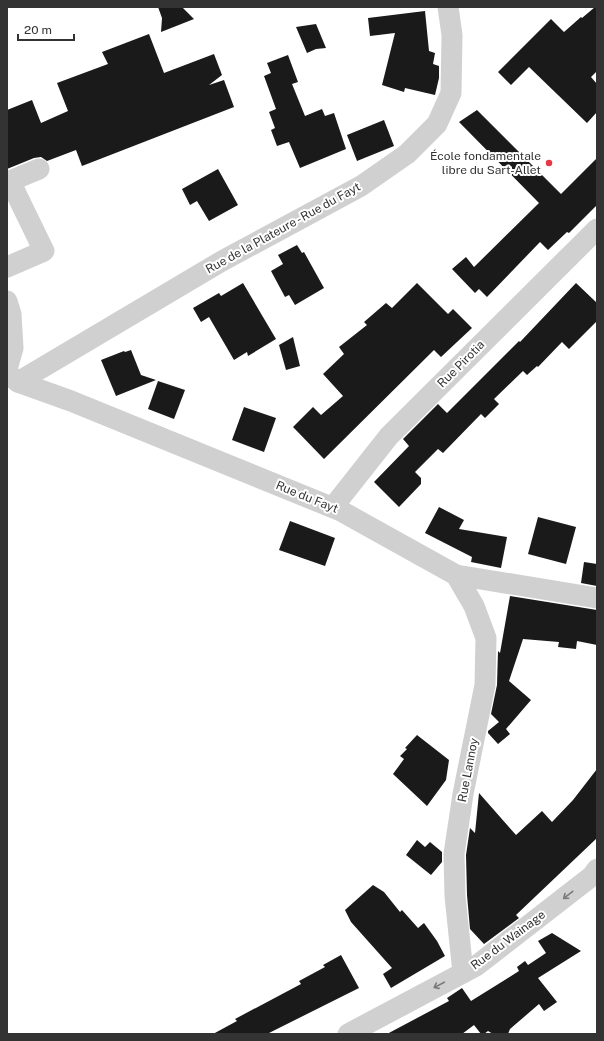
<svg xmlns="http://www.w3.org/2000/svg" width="604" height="1041" font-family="'Public Sans',sans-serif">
  <rect width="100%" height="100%" fill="#fff"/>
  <g fill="#1a1a1a">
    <path d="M158 7H182L194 19 161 32 162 18Z"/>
    <path d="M595 7H597V71L591 77 597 84V112L587 123 529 67 511 85 498 72 551 19 564 32 581 17 582 18Z"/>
    <path d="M425 11 429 51 435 53 433 64 439 66V78L435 95 405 88 404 92 382 85 395 33 370 36 368 18Z"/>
    <path d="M316 24 326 48 316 49 307 53 296 27Z"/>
    <path d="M149 34 164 73 214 54 222 75 209 85 224 80 234 107 82 166 76 150 47 161 41 157 34 158 7 169V110L32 100 41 123 68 111 57 83 108 64 102 52Z"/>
    <path d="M288 55 298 82 292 84 305 116 322 109 325 116 334 113 346 149 300 168 289 142 277 146 271 130 275 128 269 112 276 109 264 76 271 73 267 63Z"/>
    <path d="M477 110 561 194 597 158V205L569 233 567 232 548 250 540 242 487 297 479 289 475 293 452 269 466 257 474 267 539 203 459 122Z"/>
    <path d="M384 120 394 146 357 161 347 135Z"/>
    <path d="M218 169 238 205 209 221 197 201 190 205 182 189Z"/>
    <path d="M297 245 302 253 304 252 324 288 295 305 289 295 285 297 271 271 283 264 278 255Z"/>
    <path d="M243 283 276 339 248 356 247 352 234 360 209 317 201 322 193 308 219 293 221 296Z"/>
    <path d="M417 283 448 314 453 309 472 328 441 357 434 350 324 459 293 427 313 407 321 415 343 396 323 374 344 354 339 347 367 325 364 322 386 303 392 308Z"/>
    <path d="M576 283 597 303V321L569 349 562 342 538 367 537 366 527 375 523 371 494 399 499 404 485 418 481 414 443 453 438 449 415 472 421 478V484L399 507 374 482 409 446 403 439 438 404 447 413 519 341 520 342Z"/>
    <path d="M293 337 300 366 286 370 279 345Z"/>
    <path d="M131 350 141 375 156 380 116 396 101 360 124 351 125 352Z"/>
    <path d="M158 381 185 390 174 419 148 409Z"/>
    <path d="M244 407 276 418 264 452 232 440Z"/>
    <path d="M439 507 464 520 459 529 507 537 501 568 471 562 472 557 425 533Z"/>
    <path d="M538 517 576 527 566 564 528 554Z"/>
    <path d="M290 521 335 538 325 566 279 550Z"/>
    <path d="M584 562 597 564V586L581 583Z"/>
    <path d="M510 596 597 610V645L577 641 576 649 558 647 559 642 523 639 509 681 531 700 506 729 510 734 498 744 488 733V731L499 722 491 714 497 685 498 651 500 653Z"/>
    <path d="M417 735 449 760 446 780 427 806 393 774 404 759 400 756 407 749 405 748Z"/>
    <path d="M597 769V838L516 915 519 918 484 944 470 929 467 895 466 855 470 828 475 833 479 793 516 835 542 811 552 822 573 800Z"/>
    <path d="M417 840 425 847 430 842 442 852V862L431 875 406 855Z"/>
    <path d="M373 885 384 892 400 912 402 910 418 928 424 923 437 941 445 956 391 988 383 974 392 968 351 922 345 910Z"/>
    <path d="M552 933 581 951 538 978 557 1002 544 1011 539 1004 510 1029 508 1034H493L488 1031 484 1034H481L474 1025 462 1034H387L449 1001 447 998 462 988 471 1001 519 971 517 967 525 961 528 965 546 953 538 941Z"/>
    <path d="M341 955 359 988 267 1034H213L237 1021 235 1019 301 984 299 981 325 967 323 965Z"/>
  </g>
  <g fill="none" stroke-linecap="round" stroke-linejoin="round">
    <g stroke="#d0d0d0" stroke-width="21">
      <path d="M7 267 44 251 10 181 39 169"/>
      <path d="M7 301 11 314 13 348 7 369"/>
      <path d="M7 373 18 382 71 401 341 511 456 575 597 598"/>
      <path d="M18 382 222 261 361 186 407 154 437 124 451 93 452 35 448 7"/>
      <path d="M333 507 389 436 597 229"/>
      <path d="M456 575 474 606 486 638 485 685 463 794 454 854 455 896 463 973"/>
      <path d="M348 1034 476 966 592 876 597 869"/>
    </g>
  </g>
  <defs><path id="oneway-shaft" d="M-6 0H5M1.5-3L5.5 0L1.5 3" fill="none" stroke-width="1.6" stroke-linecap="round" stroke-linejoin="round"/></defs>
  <g stroke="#7a7a7a">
    <use href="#oneway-shaft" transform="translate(568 895) rotate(142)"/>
    <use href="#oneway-shaft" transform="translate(439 985) rotate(152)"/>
  </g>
  <circle fill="#e63946" stroke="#fff" stroke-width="1.5" cx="549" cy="163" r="4"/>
  <g text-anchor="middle" stroke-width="4" stroke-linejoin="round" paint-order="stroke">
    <g font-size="12" fill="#333" stroke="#fff" text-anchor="end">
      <text x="541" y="160">École fondamentale<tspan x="541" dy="14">libre du Sart-Allet</tspan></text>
    </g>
    <g font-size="12" fill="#333" stroke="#fff">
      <text transform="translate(283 228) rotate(-29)" y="4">Rue de la Plateure - Rue du Fayt</text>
      <text transform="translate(461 364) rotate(-45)" y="4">Rue Pirotia</text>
      <text transform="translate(307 497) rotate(22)" y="4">Rue du Fayt</text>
      <text transform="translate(468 770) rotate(-79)" y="4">Rue Lannoy</text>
      <text transform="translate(508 940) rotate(-37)" y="4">Rue du Wainage</text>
    </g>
  </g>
  <rect width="604" height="1041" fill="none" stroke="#333333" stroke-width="16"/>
  <path d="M18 34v6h56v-6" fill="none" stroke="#333333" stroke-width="2"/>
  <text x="24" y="34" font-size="12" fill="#333333" stroke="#ffffff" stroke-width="3" paint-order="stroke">20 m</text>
</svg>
